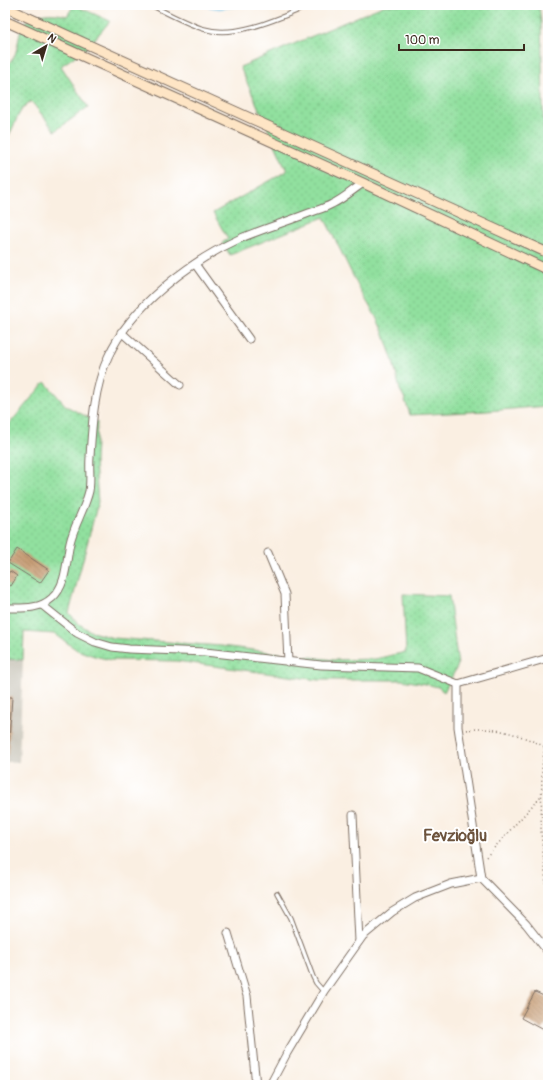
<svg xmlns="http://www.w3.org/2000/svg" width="553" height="1090" font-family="Pangolin,sans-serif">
  <defs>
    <pattern id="grass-dots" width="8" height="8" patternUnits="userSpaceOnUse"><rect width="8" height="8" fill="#91e09f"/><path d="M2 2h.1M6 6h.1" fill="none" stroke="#7ec088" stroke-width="1.8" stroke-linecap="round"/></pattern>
    <pattern id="building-back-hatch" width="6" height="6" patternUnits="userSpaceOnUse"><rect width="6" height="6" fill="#c89f77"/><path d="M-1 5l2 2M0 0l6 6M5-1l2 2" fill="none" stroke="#a48261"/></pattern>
  </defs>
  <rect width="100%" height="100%" fill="#fff"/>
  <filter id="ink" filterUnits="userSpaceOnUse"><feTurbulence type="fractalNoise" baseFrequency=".025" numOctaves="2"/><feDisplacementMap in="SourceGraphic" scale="8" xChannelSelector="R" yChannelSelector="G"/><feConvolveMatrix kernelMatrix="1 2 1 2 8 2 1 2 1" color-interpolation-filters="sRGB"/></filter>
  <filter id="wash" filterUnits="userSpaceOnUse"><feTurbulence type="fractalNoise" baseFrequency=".012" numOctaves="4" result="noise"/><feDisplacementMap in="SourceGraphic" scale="16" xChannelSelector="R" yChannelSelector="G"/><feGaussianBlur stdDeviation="0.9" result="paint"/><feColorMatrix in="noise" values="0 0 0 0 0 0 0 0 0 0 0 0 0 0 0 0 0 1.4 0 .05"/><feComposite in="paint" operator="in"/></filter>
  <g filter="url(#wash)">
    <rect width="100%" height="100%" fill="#faefe2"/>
    <path fill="#c8c4b8" d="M5 659 23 660 19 762H5Z"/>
    <g fill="url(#grass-dots)" stroke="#66855e">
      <path d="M74 5 110 21 89 46 61 66 88 107 55 131 31 101C16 110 16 127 5 141V66C7 64 10 62 12 60 18 53 18 36 22 27 31 12 53 12 67 16Z"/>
      <path d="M385 5H539L541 22 544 138 548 141V406L487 411 410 415 404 397 400 390 393 361 383 332 376 317 360 290 324 217 230 255 222 243 228 239 213 213 287 171 240 67Z"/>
      <path d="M45 382 66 406 97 422 95 461 98 502 69 613 79 624 92 632 113 638 221 646 334 660 375 659 406 652 403 594 449 596 458 665 444 692 438 687 426 684 402 680H318L176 661 111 660 94 656 77 650 55 634 24 632 23 660 5 659V429Z"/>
    </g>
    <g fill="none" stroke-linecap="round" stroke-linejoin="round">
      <path stroke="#67c0e4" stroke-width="2.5" d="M202 5 219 8 244 5"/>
    </g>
    <g id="blocks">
      <g fill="url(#building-back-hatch)">
        <path d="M17 549 49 570 40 583 8 563Z"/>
        <path d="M10 571 17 576 11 586 5 583V578Z"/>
        <path d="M5 697H12L8 755H5Z"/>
        <path d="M535 992 548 998V1020L543 1030 521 1018Z"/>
      </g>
    </g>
  </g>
  <g filter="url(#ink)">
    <use href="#blocks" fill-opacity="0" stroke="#7e6f63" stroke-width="1"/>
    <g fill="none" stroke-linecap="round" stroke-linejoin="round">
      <defs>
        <g id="service">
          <path d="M151 5C167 13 187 24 204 29 236 39 282 17 311 5"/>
          <path d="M277 893 291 918 313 977 316 983 323 991"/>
        </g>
        <g id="minor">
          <path d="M195 264 249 339"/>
          <path d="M121 332 180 385"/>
          <path d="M268 553 285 594 288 662"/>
          <path d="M42 605 77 633 95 642 112 647 129 649 205 652 321 665 418 668 458 684 548 658"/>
          <path d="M5 608C22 608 39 610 52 598 67 585 66 561 70 543 74 525 85 509 89 491 91 480 89 469 90 457 92 424 94 388 108 357 131 306 189 262 239 239 262 229 286 222 309 213 317 210 325 208 332 204 343 199 353 190 363 183"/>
          <path d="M458 684V727L481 878 526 924 548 952"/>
          <path d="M353 815 359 941"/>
          <path d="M228 933 247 996 256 1085"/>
          <path d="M270 1085 287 1053 324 991 363 936 392 912 415 898 451 884 481 878"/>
        </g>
        <g id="secondary">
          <path d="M5 7 548 253"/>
          <path d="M5 21 363 183 548 270"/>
        </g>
      </defs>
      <use href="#service" stroke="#7e6f63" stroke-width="5.5"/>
      <use href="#minor" stroke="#7e6f63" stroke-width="9"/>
      <use href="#secondary" stroke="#7e6f63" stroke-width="11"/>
      <g stroke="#7e6f63" stroke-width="1.5" stroke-dasharray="1 3" stroke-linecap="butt">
        <path d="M547 728 542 767 541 831 548 907"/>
        <path d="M466 730C494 726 520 734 545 747"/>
        <path d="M486 857 541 796"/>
        <path d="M480 1085 481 1081"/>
      </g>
      <use href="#service" stroke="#fff" stroke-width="3.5"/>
      <use href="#minor" stroke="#fff" stroke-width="7"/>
      <use href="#secondary" stroke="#fee5c5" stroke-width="9"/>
    </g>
  </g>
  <g text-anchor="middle" stroke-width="4" stroke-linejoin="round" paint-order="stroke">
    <g font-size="16" font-weight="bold" fill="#6c533d" stroke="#fff">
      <text x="455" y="841">Fevzioğlu</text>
    </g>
  </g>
  <rect width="553" height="1090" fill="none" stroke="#fff" stroke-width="20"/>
  <g transform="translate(46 46) rotate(38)" stroke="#ffffff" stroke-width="3" paint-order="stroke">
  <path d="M0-3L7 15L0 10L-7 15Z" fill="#3b2a1e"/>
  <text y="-6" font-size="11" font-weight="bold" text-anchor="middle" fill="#3b2a1e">N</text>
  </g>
  <path d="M399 44v6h125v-6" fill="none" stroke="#3b2a1e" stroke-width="2"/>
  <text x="405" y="44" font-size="12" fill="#3b2a1e" stroke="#ffffff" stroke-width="3" paint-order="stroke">100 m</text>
</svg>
